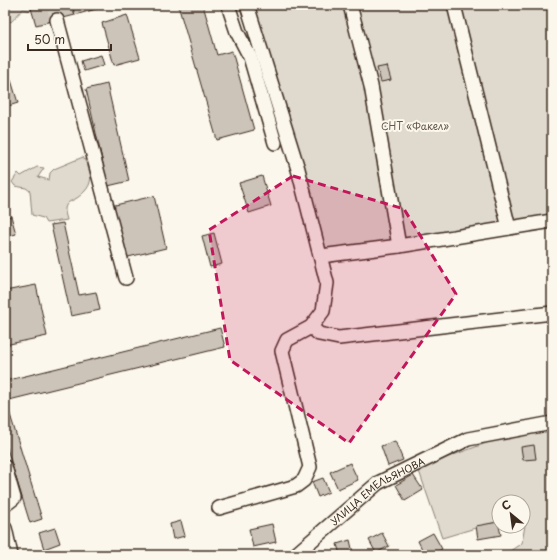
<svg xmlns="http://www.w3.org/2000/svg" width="557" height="560" font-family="'Playpen Sans',sans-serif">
  <rect width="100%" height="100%" fill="#fbf7ec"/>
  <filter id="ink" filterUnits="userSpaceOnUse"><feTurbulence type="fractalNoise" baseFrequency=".025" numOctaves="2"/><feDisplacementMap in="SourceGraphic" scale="8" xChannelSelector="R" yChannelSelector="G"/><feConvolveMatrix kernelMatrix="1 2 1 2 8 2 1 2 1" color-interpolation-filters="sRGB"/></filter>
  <g filter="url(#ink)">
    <g fill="#dfd9ce" stroke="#8d8276">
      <path d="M5 5H40L38 12 23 9 11 22 5 19Z"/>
      <path d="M253 5H552V226L328 262Z"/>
      <path d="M83 157C93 175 95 185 77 198 74 200 69 201 67 204 63 209 66 215 67 220L46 223 43 218 32 215 30 191 26 188 15 186 12 182 18 173 21 176 37 167 44 168 38 177 49 180 50 173 54 169Z"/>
      <path d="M552 428V555H504L522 543 527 513 523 514V502H499V521L442 538 418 468 489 442Z"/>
    </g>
    <g fill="#ccc4b9" stroke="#3b2a1e">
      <path d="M30 5H72L75 15 36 25Z"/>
      <path d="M72 5H110L75 15Z"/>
      <path d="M178 5H203L217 55 232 51 254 130 217 140Z"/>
      <path d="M127 15 140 58 114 65 102 23Z"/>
      <path d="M101 55 104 65 84 71 81 61Z"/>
      <path d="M387 66 391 80 381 82 377 68Z"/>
      <path d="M11 80 18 103 5 107V82Z"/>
      <path d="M107 84 129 181 108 186 86 89Z"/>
      <path d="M262 176 271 206 249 213 239 183Z"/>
      <path d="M154 196 166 248 124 258 111 206Z"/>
      <path d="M11 216 16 234 5 237V218Z"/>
      <path d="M63 223 79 295 96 292 100 310 71 316 51 225Z"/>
      <path d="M214 233 222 264 210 267 202 236Z"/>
      <path d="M36 285 47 336 5 345V291Z"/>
      <path d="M220 328 225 347 5 401V381Z"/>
      <path d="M8 408 42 519 30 523 5 442V409Z"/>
      <path d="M395 441 403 460 388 466 381 446Z"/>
      <path d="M534 445 536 459 523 460 521 447Z"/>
      <path d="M350 463 358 480 338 489 330 472Z"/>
      <path d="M413 475 423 490 405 501 396 485Z"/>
      <path d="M323 478 329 492 318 497 312 482Z"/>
      <path d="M181 521 185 536 173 539 170 524Z"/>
      <path d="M498 522 501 535 478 539 476 526Z"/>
      <path d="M272 524 276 542 253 547 249 529Z"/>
      <path d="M55 528 60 543 44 549 39 533Z"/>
      <path d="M382 533 389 546 376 553 369 540Z"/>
      <path d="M433 533 442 549 431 555H425L418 541Z"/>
      <path d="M350 540 353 553 347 555H340L337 544Z"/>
    </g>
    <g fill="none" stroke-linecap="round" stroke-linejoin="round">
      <path stroke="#d5cec3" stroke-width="13" stroke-dasharray="13 6" stroke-linecap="butt" d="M53 5 57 20"/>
      <defs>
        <g id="minor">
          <path d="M228 5 237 32 250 57 275 143"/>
          <path d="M350 5 371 86 399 246"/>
          <path d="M454 5 509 228"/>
          <path d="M57 20 126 278"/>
          <path d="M321 256 399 246 552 221"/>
          <path d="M311 327 319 334 339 338 552 313"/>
          <path d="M5 467 14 498 5 505"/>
          <path d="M219 508 296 486 304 480 310 467 282 351 287 340 311 327 323 311 327 283 298 169 247 5"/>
          <path d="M5 528 11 555"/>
          <path id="s1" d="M295 555 378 483 468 439 552 423"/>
        </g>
      </defs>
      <use href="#minor" stroke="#3b2a1e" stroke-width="16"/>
      <use href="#minor" stroke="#fbf7ec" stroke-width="13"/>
    </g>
  </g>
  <path fill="#c2185b" fill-opacity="0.2" stroke="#c2185b" stroke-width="3" stroke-dasharray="8 5" stroke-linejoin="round" d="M293 176 404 209 456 294 349 443 230 360 209 230Z"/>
  <g text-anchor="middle" stroke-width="4" stroke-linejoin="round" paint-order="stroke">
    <g font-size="10" fill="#64564a" stroke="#fbf7ec">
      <text x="415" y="130">СНТ «Факел»</text>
    </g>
    <g font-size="10" fill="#3b2a1e" stroke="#fbf7ec">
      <text dy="4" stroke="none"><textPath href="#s1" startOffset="105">УЛИЦА ЕМЕЛЬЯНОВА</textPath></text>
    </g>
  </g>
  <rect width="557" height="560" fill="none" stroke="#fbf7ec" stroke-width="20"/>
  <rect x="10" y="10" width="537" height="540" fill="none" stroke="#3b2a1e" stroke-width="1.5" filter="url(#ink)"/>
  <g transform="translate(511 514) rotate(331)"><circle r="19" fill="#fbf7ec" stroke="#aea59a"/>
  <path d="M0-3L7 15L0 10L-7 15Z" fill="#3b2a1e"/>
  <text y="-6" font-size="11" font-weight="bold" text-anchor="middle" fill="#3b2a1e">С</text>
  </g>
  <path d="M28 44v6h83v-6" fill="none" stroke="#3b2a1e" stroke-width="2"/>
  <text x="34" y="44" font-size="12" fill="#3b2a1e" stroke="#fbf7ec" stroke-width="3" paint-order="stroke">50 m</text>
</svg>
